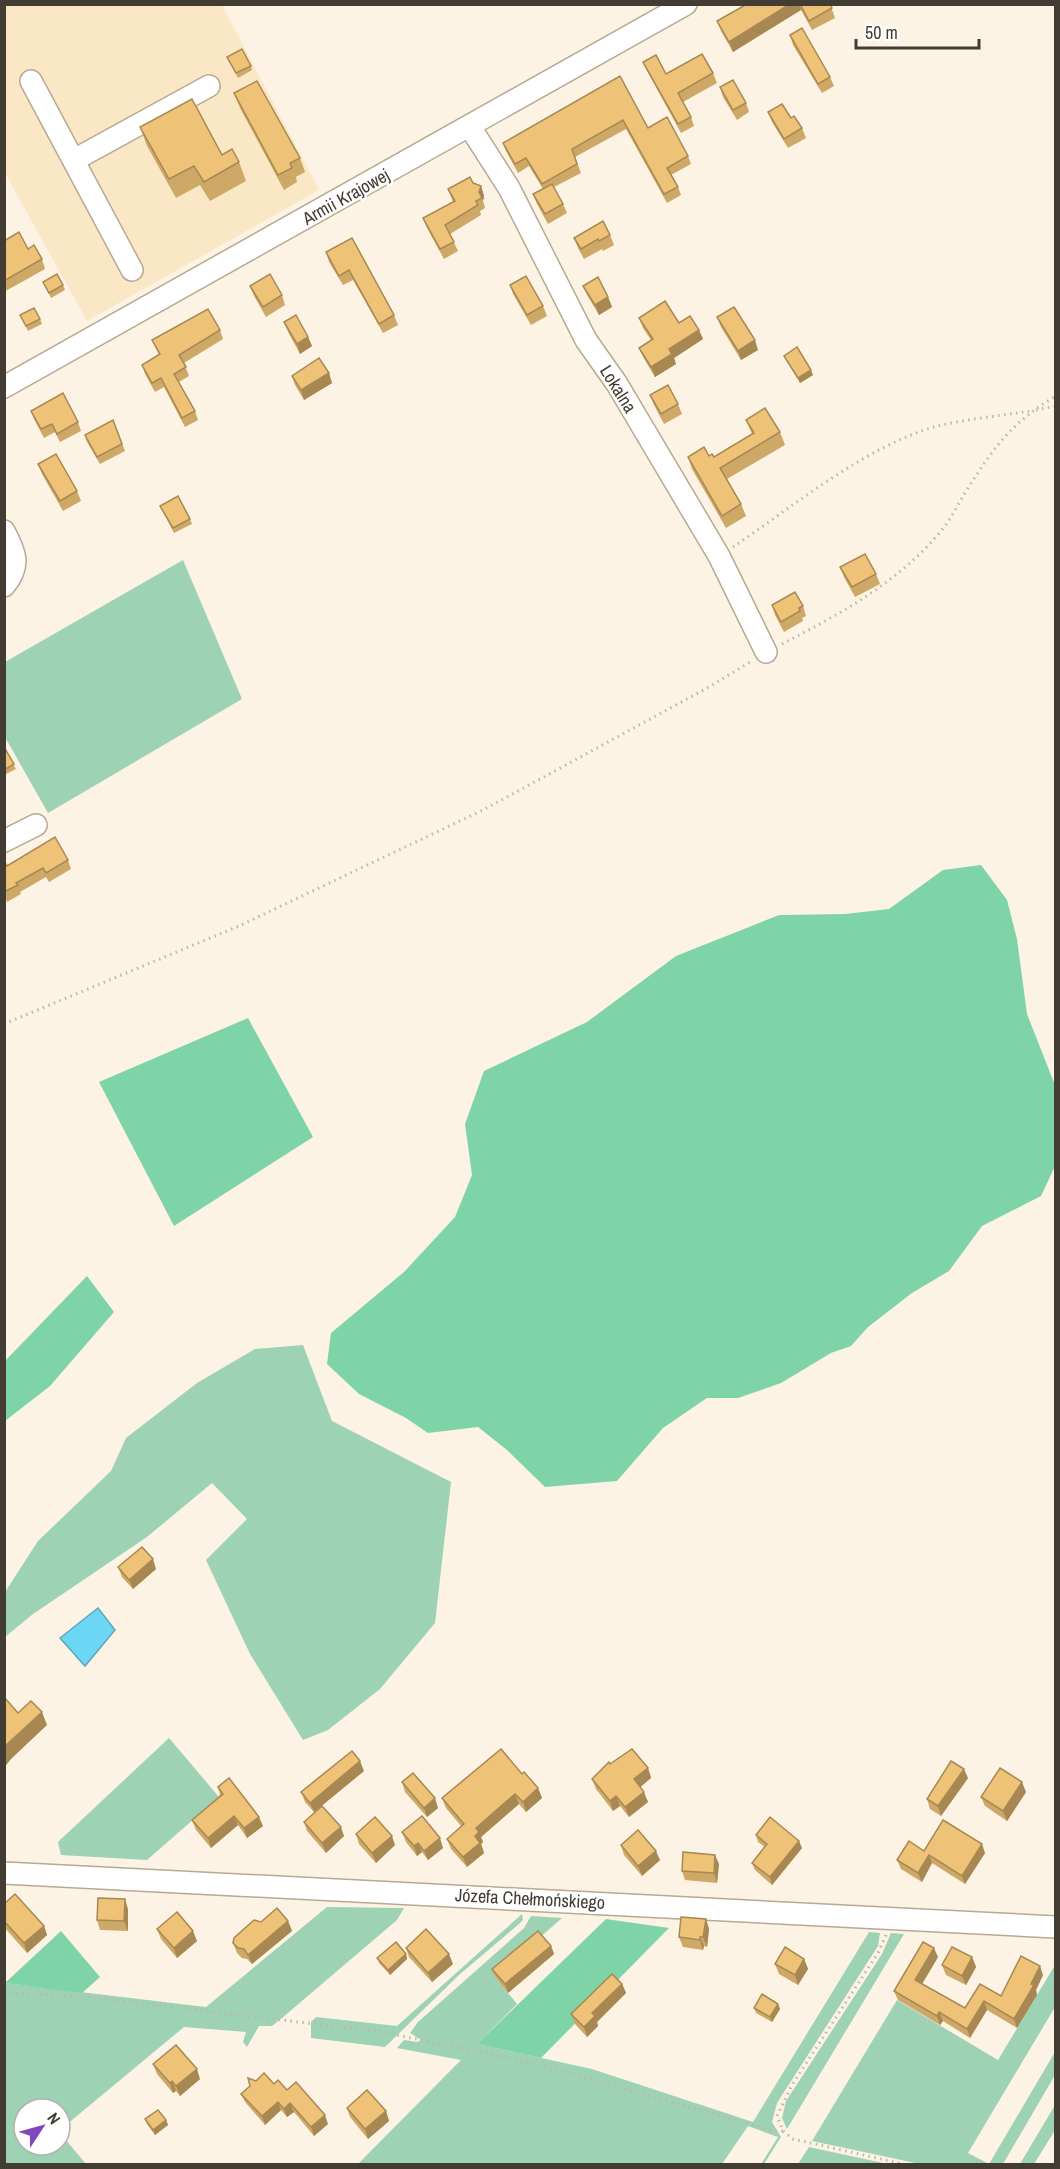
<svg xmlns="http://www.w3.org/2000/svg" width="1060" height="2169" font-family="'Archivo Narrow',sans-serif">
  <rect width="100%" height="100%" fill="#fcf3e4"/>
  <path fill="#fae7c6" d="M4 5H222L319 190 87 321 5 173Z"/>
  <g fill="#9ed2b5">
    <path d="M183 560 242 699 48 813 5 737V662Z"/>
    <path d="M303 1345 332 1421 451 1482 435 1623 380 1689 328 1730 303 1740 250 1654 206 1560 247 1519 212 1483 147 1537 33 1614 5 1637V1592L38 1541 111 1471 126 1438 197 1383 255 1349Z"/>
    <path d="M169 1738 219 1797 147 1860 61 1855 58 1842Z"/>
    <path d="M327 1907 404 1908 397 1920 282 2018 272 2026H259L247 2047 243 2042 246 2032 184 2027 60 2130V2109H24V2145H60V2133L86 2164H5V1983L206 2007Z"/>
    <path d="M522 1914 523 1920 519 1924 460 1974 385 2047 311 2038V2022L316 2017 397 2026Z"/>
    <path d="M531 1916 562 1918 495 1977 517 2004 477 2044 592 2069 753 2122 869 1932 880 1933 878 1946 777 2103 772 2122 781 2137 764 2164H761L778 2137 748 2126 722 2164H358L461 2060 397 2048 404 2040 417 2042 421 2040 410 2033 418 2022 524 1928Z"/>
    <path d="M891 1933 904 1934 787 2129 782 2118 786 2101 882 1954Z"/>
    <path d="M1055 1965V2007L968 2153 989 2164 1055 2052V2075L1003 2164H920L812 2141 897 2000 998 2060Z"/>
    <path d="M1055 2105V2130L1034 2164H1020Z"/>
    <path d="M809 2147 888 2164H798Z"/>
  </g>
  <g fill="#7ed4a7">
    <path d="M981 865 1007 900 1017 939 1027 1014 1055 1085V1166L1041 1196 982 1226 949 1271 912 1293 868 1327 851 1346 831 1353 781 1383 738 1398H707L663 1428 617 1481 545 1487 507 1450 478 1427 428 1433 406 1418 359 1394 327 1364 331 1333 404 1272 455 1217 472 1175 465 1124 484 1071 587 1022 676 956 779 915 845 914 889 909 943 870Z"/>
    <path d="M248 1018 313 1137 174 1226 99 1082Z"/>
    <path d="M87 1276 114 1312 50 1386 5 1421V1361Z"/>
    <path d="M606 1919 669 1928 541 2058 477 2044Z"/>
    <path d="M61 1931 100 1977 82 1993 5 1983Z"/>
  </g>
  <path fill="#6cd6f5" stroke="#5fa8ba" stroke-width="1.5" d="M98 1608 115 1630 85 1666 60 1638Z"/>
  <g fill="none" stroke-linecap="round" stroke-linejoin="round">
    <defs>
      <g id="minor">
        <path d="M31 81 132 270"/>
        <path d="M470 127 509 188 586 340 617 384 719 556 766 652"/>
        <path d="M74 160 209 86"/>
        <path d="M4 387 686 4"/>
        <path d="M4 531C16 553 21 566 4 586"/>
        <path d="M4 841 36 825"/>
        <path d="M4 1873 1056 1927"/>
      </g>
    </defs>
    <use href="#minor" stroke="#b8a991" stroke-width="24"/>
    <g stroke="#beb6a9" stroke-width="3" stroke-dasharray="1.5 4.5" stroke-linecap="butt">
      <path d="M1036 410 1056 406"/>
      <path d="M733 547C792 507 865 447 934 427 965 419 999 416 1030 411"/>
      <path d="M782 644C840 614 899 582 941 531 952 518 959 502 968 488 995 446 1012 422 1056 396"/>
      <path d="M4 1024 239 926 485 809 709 687 750 662"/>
      <path d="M886 1935 878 1953 792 2085 777 2116 783 2131 793 2139 903 2164"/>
      <path d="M4 1993 82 1996 382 2032 537 2064 770 2130 783 2131"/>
    </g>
    <use href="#minor" stroke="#fff" stroke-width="21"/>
  </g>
  <g fill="#cea866">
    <path d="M747 4H830L835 18 812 30 801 10 733 52 721 31 717 21Z"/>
    <path d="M790 35 830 77 834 86 822 93 793 45Z"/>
    <path d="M227 57 251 66 252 70 238 78Z"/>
    <path d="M643 62 666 74 713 73 717 83 683 102 691 117 694 126 681 133 647 71Z"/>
    <path d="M620 76 648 128 688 156 691 164 671 175 678 187 681 195 667 203 626 129 575 157 581 173 554 187 563 204 567 213 548 224 537 204 533 194 543 189 529 166 518 173 506 151 503 143Z"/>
    <path d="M720 87 746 103 749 112 737 120 723 97Z"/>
    <path d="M234 93 300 158 305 172 296 177 297 182 284 190 240 108Z"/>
    <path d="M768 112 791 118 802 128 806 138 788 148 772 122Z"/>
    <path d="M140 127 222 155 239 162 246 181 210 201 200 185 176 198 147 146Z"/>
    <path d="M481 186 484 196 483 201 485 208 480 211 481 215 450 234 458 251 444 259 427 228 423 218 453 202 448 189Z"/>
    <path d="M610 235 614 245 603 251 602 249 584 259 578 248 574 238Z"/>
    <path d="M352 238 394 315 398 325 383 333 353 280 343 285 329 262 326 252Z"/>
    <path d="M4 241 28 249 42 259 45 269 4 292Z"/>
    <path d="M43 282 63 285 65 290 51 298Z"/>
    <path d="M510 285 543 306 547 316 531 325 513 294Z"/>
    <path d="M250 286 282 295 285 305 266 317 254 296Z"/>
    <path d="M583 286 608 297 612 307 599 315 587 295Z"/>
    <path d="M20 315 40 319 42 324 28 331Z"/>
    <path d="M717 317 758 350 741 360 721 327Z"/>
    <path d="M639 318 679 323 699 330 703 339 674 358 676 364 655 377 643 357 639 348 651 340 643 328Z"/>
    <path d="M284 322 308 337 312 346 300 354 288 332Z"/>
    <path d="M220 330 223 339 184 363 189 376 179 382 195 411 198 420 185 427 164 387 155 392 145 374 142 365 159 355 152 340Z"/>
    <path d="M784 356 813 375 800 383 786 360Z"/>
    <path d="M329 373 332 383 304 400 295 385 292 376Z"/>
    <path d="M650 395 678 404 682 414 664 424 654 405Z"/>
    <path d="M31 411 78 422 81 431 60 442 55 432 44 438 34 419Z"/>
    <path d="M113 420 125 451 100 464 87 442 85 435Z"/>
    <path d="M746 420 780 432 785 445 727 479 741 504 746 516 726 528 692 469 688 457 709 456 714 457 752 434Z"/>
    <path d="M38 464 77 491 81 501 63 511 42 474Z"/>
    <path d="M160 506 190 519 192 524 174 533Z"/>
    <path d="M840 567 876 574 880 584 855 597 844 577Z"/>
    <path d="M772 605 803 606 806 616 802 618 803 621 784 632 775 615Z"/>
    <path d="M4 747 16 769 4 775Z"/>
    <path d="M68 860 71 869 49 882 46 877 20 892 21 894 7 902 6 899H4V865L7 866Z"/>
    <path d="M118 1567 156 1569 133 1589 122 1577Z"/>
    <path d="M610 1764 648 1768 651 1778 640 1787 648 1802 629 1817 620 1806 613 1811 596 1789 592 1779Z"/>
    <path d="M364 1771 314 1812 305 1802 301 1792Z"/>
    <path d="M522 1774 538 1788 542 1798 526 1812 519 1804 481 1837 483 1842 481 1844 484 1853 467 1867 451 1849 447 1839 462 1827 446 1808 442 1798Z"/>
    <path d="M968 1778 941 1816 930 1809 927 1799Z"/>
    <path d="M402 1782 438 1808 427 1817 405 1792Z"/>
    <path d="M218 1787 263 1826 247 1838 238 1825 211 1848 196 1830 192 1820 220 1795Z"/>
    <path d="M1026 1792 1007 1821 985 1806 981 1797Z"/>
    <path d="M304 1822 344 1836 326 1853 307 1831Z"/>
    <path d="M402 1832 443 1848 428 1860 422 1852 417 1856 406 1842Z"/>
    <path d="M356 1834 395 1845 376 1863 359 1844Z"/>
    <path d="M756 1835 802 1848 772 1885 755 1870 752 1863 765 1847 758 1842Z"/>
    <path d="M621 1845 660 1860 642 1876 624 1855Z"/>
    <path d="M924 1851 985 1853 965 1884 932 1863 922 1882 901 1869 897 1860Z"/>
    <path d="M719 1864 717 1883 685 1880 682 1871Z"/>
    <path d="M4 1904 44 1926 47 1935 27 1953 4 1927Z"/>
    <path d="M128 1909V1931L100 1930 97 1920Z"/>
    <path d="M706 1919 709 1929 707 1947 704 1946 703 1950 683 1947 679 1937Z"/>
    <path d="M288 1921 292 1931 252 1964 247 1959 242 1958 237 1953 233 1943Z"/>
    <path d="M157 1929 197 1941 177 1958 161 1939Z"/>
    <path d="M551 1946 554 1954 508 1993 495 1977 492 1969Z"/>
    <path d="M406 1948 453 1964 432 1982 409 1957Z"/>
    <path d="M406 1954 407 1959 390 1975 379 1963 377 1958Z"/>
    <path d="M938 1957 922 1984 965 2008 1001 1996 1043 1975 1036 1990 1037 1995 1017 2028 987 2010 970 2038 943 2021 940 2025 898 2000 894 1991Z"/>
    <path d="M972 1957 976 1967 966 1985 946 1975 942 1965Z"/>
    <path d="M804 1959 808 1969 798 1985 779 1974 775 1964Z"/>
    <path d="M622 1984 626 1993 597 2022 598 2026 587 2037 575 2024 571 2014Z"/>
    <path d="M778 2004 780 2009 772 2022 756 2013 754 2008Z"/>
    <path d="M153 2064 200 2079 180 2096 176 2091 173 2093 157 2074Z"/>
    <path d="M256 2081 274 2084 287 2090 328 2124 314 2136 294 2112 287 2117 281 2110 265 2125 245 2102 241 2094Z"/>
    <path d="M347 2108 386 2111 389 2121 368 2139 350 2117Z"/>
    <path d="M145 2119 166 2120 168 2125 155 2135 147 2124Z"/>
  </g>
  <g fill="#a78853">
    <path d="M790 4H799L801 10 733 52 729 42Z"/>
    <path d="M481 186 484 196 483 201 479 192Z"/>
    <path d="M608 297 612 307 599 315 595 305Z"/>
    <path d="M699 330 703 339 674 358 676 364 655 377 651 367 669 349Z"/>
    <path d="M308 337 312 346 300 354 297 344Z"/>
    <path d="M755 340 758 350 741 360 738 351Z"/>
    <path d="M811 370 813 375 800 383 798 378Z"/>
    <path d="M329 373 332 383 304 400 301 390Z"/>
    <path d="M153 1559 156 1569 133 1589 129 1580Z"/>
    <path d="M42 1712 47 1725 11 1759 4 1768V1747Z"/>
    <path d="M360 1761 364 1771 314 1812 310 1803Z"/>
    <path d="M648 1768 651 1778 638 1789 634 1779Z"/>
    <path d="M964 1769 968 1778 941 1816 938 1806Z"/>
    <path d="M1022 1782 1026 1792 1007 1821 1003 1811Z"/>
    <path d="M538 1788 542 1798 526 1812 523 1802Z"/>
    <path d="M644 1792 648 1802 629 1817 625 1807Z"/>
    <path d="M515 1794 519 1804 481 1837 483 1842 481 1844 484 1853 467 1867 463 1857 475 1836 476 1828Z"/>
    <path d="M616 1796 620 1806 613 1811 610 1801Z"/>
    <path d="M435 1798 438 1808 427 1817 424 1808Z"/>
    <path d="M234 1816 238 1825 211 1848 208 1838Z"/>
    <path d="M259 1817 263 1826 247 1838 244 1828Z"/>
    <path d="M341 1827 344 1836 326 1853 322 1843Z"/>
    <path d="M392 1836 395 1845 376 1863 372 1853Z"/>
    <path d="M440 1838 443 1848 428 1860 424 1851Z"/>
    <path d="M799 1841 802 1848 772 1885 770 1877Z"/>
    <path d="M418 1843 422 1852 417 1856 414 1846Z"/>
    <path d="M982 1844 985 1853 965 1884 962 1876Z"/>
    <path d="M656 1851 660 1860 642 1876 638 1866Z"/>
    <path d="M715 1855 719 1864 717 1883 714 1873Z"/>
    <path d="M929 1855 932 1863 922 1882 918 1873Z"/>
    <path d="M125 1899 128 1909V1931L124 1921Z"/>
    <path d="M706 1919 709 1929 707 1947 703 1937Z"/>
    <path d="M288 1921 292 1931 252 1964 248 1955Z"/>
    <path d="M44 1926 47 1935 27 1953 24 1943Z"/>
    <path d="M193 1931 197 1941 177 1958 174 1948Z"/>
    <path d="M700 1937 704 1946 703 1950 700 1940Z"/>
    <path d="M551 1946 554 1954 508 1993 505 1984Z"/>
    <path d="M934 1948 938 1957 919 1989 915 1980Z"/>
    <path d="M406 1954 407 1959 390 1975 388 1970Z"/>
    <path d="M449 1954 453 1964 432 1982 428 1973Z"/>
    <path d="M972 1957 976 1967 966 1985 962 1976Z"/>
    <path d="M804 1959 808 1969 798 1985 795 1975Z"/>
    <path d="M1040 1966 1043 1975 1036 1990 1037 1995 1017 2028 1014 2019Z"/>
    <path d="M622 1984 626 1993 597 2022 598 2026 587 2037 584 2027 592 2013Z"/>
    <path d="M984 2001 987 2010 970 2038 967 2029Z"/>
    <path d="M778 2004 780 2009 772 2022 770 2017Z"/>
    <path d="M939 2012 943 2021 940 2025 937 2016Z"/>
    <path d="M197 2069 200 2079 180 2096 176 2086Z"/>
    <path d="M172 2081 176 2091 173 2093 170 2083Z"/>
    <path d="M278 2102 281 2110 265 2125 262 2116Z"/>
    <path d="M290 2103 294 2112 287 2117 284 2109Z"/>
    <path d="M386 2111 389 2121 368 2139 365 2129Z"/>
    <path d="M325 2115 328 2124 314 2136 311 2127Z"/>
    <path d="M166 2120 168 2125 155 2135 153 2130Z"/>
  </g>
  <g fill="#efc377" stroke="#a78853" stroke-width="1.5">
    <path d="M747 4H790L729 42 717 21Z"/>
    <path d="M800 4H830L832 8 809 21Z"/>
    <path d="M802 28 830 77 818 84 790 35Z"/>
    <path d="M242 49 251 66 236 73 227 57Z"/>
    <path d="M702 54 713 73 678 93 691 117 678 124 643 62 656 55 666 74Z"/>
    <path d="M620 76 648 128 667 117 688 156 667 168 678 187 664 194 623 120 572 149 577 164 542 184 526 158 515 164 503 143Z"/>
    <path d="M733 80 746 103 733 110 720 87Z"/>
    <path d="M257 81 300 158 290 163 292 168 278 175 234 93Z"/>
    <path d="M192 99 222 155 232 149 239 162 204 182 194 166 169 179 140 127Z"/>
    <path d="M782 104 791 118 794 116 802 128 784 139 768 112Z"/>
    <path d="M470 177 473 183 481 186 479 192 482 198 476 201 478 205 445 225 454 242 440 249 423 218 455 201 448 189Z"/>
    <path d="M552 184 563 204 545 214 533 194Z"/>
    <path d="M603 221 610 235 599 241 598 239 581 249 574 238Z"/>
    <path d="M19 232 28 249 34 245 42 259 4 281V241Z"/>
    <path d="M352 238 394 315 379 324 349 270 339 276 326 252Z"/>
    <path d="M57 274 63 285 49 293 43 282Z"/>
    <path d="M270 274 282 295 263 307 250 286Z"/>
    <path d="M526 276 543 306 527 315 510 285Z"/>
    <path d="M598 277 608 297 595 305 583 286Z"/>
    <path d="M665 301 679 323 690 316 699 330 669 349 672 354 651 367 639 348 653 339 639 318Z"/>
    <path d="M734 307 755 340 738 351 717 317Z"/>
    <path d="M34 308 40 319 26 326 20 315Z"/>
    <path d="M208 309 220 330 179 355 186 367 174 374 195 411 182 418 161 378 152 383 142 365 160 354 152 340Z"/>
    <path d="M296 315 308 337 297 344 284 322Z"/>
    <path d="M797 347 811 370 798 378 784 356Z"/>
    <path d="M319 358 329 373 301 390 292 376Z"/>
    <path d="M668 385 678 404 661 414 650 395Z"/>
    <path d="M63 393 78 422 57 434 52 424 41 429 31 411Z"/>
    <path d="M765 408 780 432 720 468 741 504 722 516 688 457 704 447 709 456 712 454 714 457 754 433 746 420Z"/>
    <path d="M113 420 122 444 97 457 85 435Z"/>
    <path d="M56 454 77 491 60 501 38 464Z"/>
    <path d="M178 496 190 519 173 528 160 506Z"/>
    <path d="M865 554 876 574 852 587 840 567Z"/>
    <path d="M795 592 803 606 799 608 800 611 781 622 772 605Z"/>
    <path d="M4 747 14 764 4 770Z"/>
    <path d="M55 837 68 860 46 873 43 868 16 883 18 885 4 892V865L6 864 7 866Z"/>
    <path d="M142 1547 153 1559 129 1580 118 1567Z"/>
    <path d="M4 1697 18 1713 31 1701 42 1712 4 1747Z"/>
    <path d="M501 1749 522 1774 524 1772 538 1788 523 1802 515 1794 476 1828 479 1832 475 1836 480 1843 463 1857 447 1839 464 1824 442 1798Z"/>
    <path d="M632 1749 648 1768 634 1779 644 1792 625 1807 616 1796 610 1801 592 1779 609 1762 610 1764Z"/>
    <path d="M352 1751 360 1761 310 1803 301 1792Z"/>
    <path d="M951 1761 964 1769 938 1806 927 1799Z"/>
    <path d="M1000 1768 1022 1782 1003 1811 981 1797Z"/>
    <path d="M413 1773 435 1798 424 1808 402 1782Z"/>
    <path d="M229 1778 259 1817 244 1828 234 1816 208 1838 192 1820 223 1794 218 1787Z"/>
    <path d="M322 1806 341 1827 322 1843 304 1822Z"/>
    <path d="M422 1816 440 1838 424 1851 418 1843 414 1846 402 1832Z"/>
    <path d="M375 1817 392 1836 372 1853 356 1834Z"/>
    <path d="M770 1817 799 1841 770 1877 752 1863 767 1844 756 1835Z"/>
    <path d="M943 1820 982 1844 962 1876 929 1855 918 1873 897 1860 909 1841 924 1851Z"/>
    <path d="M638 1830 656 1851 638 1866 621 1845Z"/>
    <path d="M683 1852 715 1855 714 1873 682 1871Z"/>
    <path d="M15 1894 44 1926 24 1943 4 1921V1904Z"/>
    <path d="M98 1898 125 1899 124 1921 97 1920Z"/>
    <path d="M277 1908 288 1921 248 1955 244 1949 238 1948 233 1943 234 1938 254 1920 261 1922Z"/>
    <path d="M177 1912 193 1931 174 1948 157 1929Z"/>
    <path d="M681 1917 706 1919 703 1937H700V1940L679 1937Z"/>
    <path d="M426 1929 449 1954 428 1973 406 1948Z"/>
    <path d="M538 1931 551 1946 505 1984 492 1969Z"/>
    <path d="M396 1942 406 1954 388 1970 377 1958Z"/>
    <path d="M923 1942 934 1948 915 1980 965 2008 980 1984 1001 1996 1021 1956 1040 1966 1031 1984 1034 1985 1014 2019 984 2001 967 2029 939 2012 937 2016 894 1991Z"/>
    <path d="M785 1947 804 1959 795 1975 775 1964Z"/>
    <path d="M952 1947 972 1957 962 1976 942 1965Z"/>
    <path d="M612 1974 622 1984 592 2013 595 2016 584 2027 571 2014Z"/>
    <path d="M762 1994 778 2004 770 2017 754 2008Z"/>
    <path d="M176 2045 197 2069 176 2086 172 2081 170 2083 153 2064Z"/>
    <path d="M264 2073 274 2084 278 2080 287 2090 296 2082 325 2115 311 2127 290 2103 284 2109 278 2102 262 2116 241 2094 250 2086 248 2078 256 2081Z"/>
    <path d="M367 2090 386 2111 365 2129 347 2108Z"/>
    <path d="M158 2110 166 2120 153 2130 145 2119Z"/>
  </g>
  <g text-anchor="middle" stroke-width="5" stroke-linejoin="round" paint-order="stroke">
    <g font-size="18" fill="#423c32" stroke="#fff">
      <text transform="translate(346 197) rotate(-29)" y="6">Armii Krajowej</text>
      <text transform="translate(618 389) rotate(58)" y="6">Lokalna</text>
      <text transform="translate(530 1899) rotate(3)" y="6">Józefa Chełmońskiego</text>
    </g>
  </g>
  <rect width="1060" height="2169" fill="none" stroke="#423c32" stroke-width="12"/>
  <g transform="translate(42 2127) rotate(54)"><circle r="28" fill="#ffffff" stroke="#b3b1ad" stroke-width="1.5"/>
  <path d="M0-4.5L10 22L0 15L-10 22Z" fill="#8046bc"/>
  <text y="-9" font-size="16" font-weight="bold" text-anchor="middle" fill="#423c32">N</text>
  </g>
  <path d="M856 39v9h123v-9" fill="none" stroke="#423c32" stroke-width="3"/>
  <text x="865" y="39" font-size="18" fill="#423c32" stroke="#ffffff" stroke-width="4.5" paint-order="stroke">50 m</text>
</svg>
